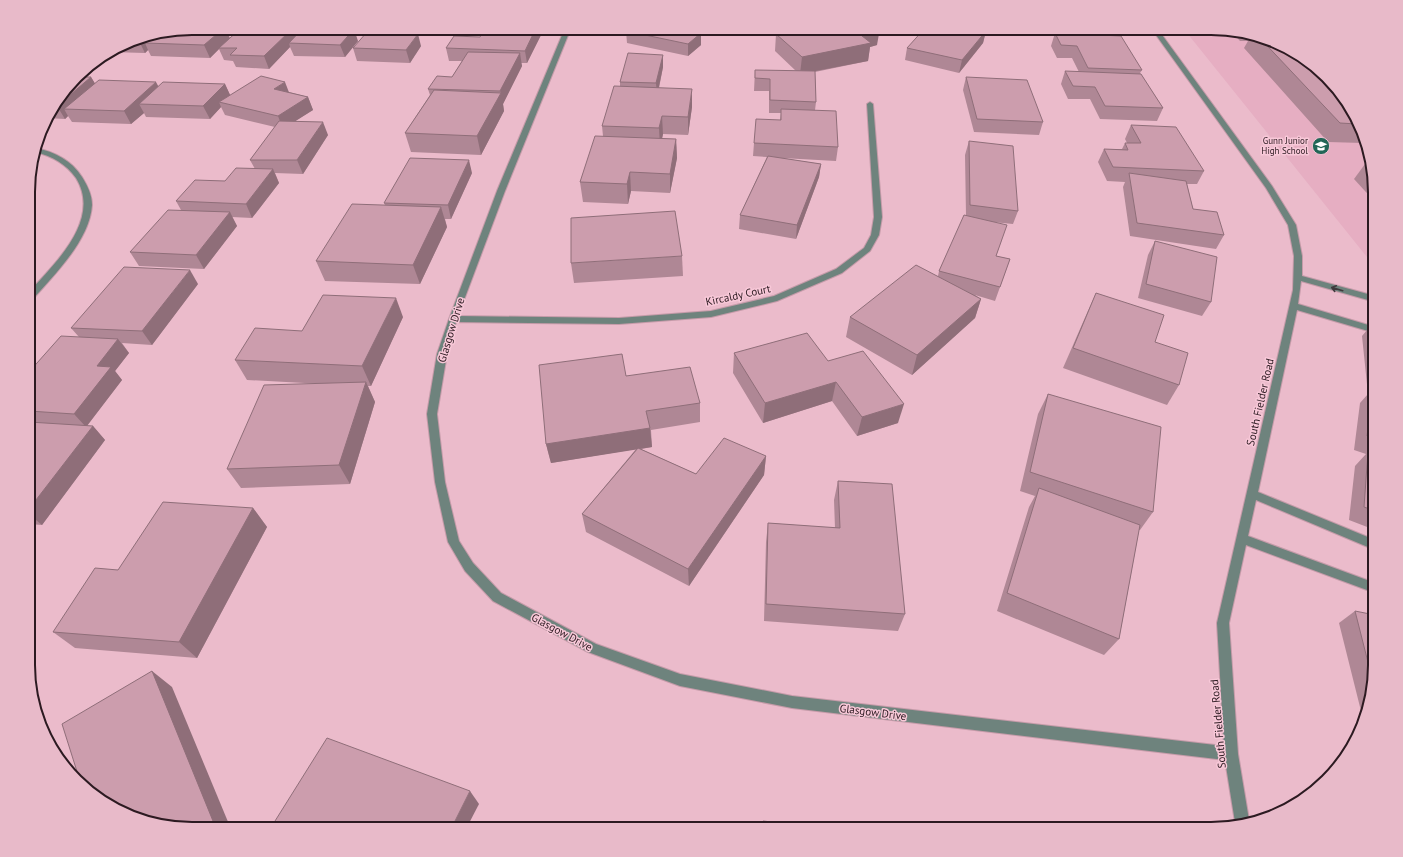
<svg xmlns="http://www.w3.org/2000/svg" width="1403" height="857" font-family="'PT Sans',sans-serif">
  <rect width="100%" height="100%" fill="#ebbbcb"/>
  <path fill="#e6aec2" d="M1183 28H1211L1253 34 1302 56 1353 110 1375 182V267Z"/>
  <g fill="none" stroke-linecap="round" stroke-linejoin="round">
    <defs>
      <g id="minor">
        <path d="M565 28H571L505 191 458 316 619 318 711 311 774 296 836 269 864 248 871 235 874 217 867 104 870 102 873 104 882 217 879 235 870 251 842 273 777 301 711 317 619 324 456 322 447 354 437 414 445 482 459 541 473 563 501 593 596 644 680 674 792 696 1224 746 1217 623 1293 290 1294 256 1288 225 1266 188 1151 28H1157L1272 186 1296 225 1302 256V276L1375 296V302L1301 281 1298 304 1375 327V333L1297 310 1258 492 1375 540V550L1256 500 1248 536 1375 583V593L1246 545 1229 623 1238 754 1249 820 1236 824 1235 822 1225 760 792 708 680 686 588 652 493 601 465 571 448 542 435 482 427 414 437 354 449 319 497 191Z"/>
        <path d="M36 148C55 152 71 160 82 177 87 185 92 194 92 205 90 240 54 275 32 300L29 301V292C55 263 102 220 76 178 66 164 52 156 35 152Z"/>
      </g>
    </defs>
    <use href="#minor" stroke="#c59ba9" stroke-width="2"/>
    <use href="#minor" fill="#6e837d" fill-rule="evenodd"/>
  </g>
  <g fill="#af8795">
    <path d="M192 28H225L230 38 241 28H299L300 32 358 41 345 57 294 56 290 47 269 69 236 67 233 61 224 60 219 49 210 58 151 56 148 50 145 53 111 52 130 40Z"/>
    <path d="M1054 28H1114V29L1112 35 1142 70 1140 73 1163 108 1157 121 1100 119 1090 99H1068L1061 84 1065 71 1079 72 1072 58H1057L1051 46 1055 33 1057 34Z"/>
    <path d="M626 31 698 32 701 45 688 56 627 43Z"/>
    <path d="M986 31 983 43 959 73 905 60 907 48Z"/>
    <path d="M1231 31 1253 34 1302 56 1353 110 1363 143 1328 142 1244 48 1248 41H1240Z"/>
    <path d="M542 33 527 63H521L522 66 503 104 504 111 481 155 411 152 405 133 430 95 428 89 452 77 462 61H449L446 48 480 37Z"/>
    <path d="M776 34 877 45 870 47 868 61 815 72 816 102 815 110 838 147 836 161 782 158 821 164 819 177 796 239 739 229 740 215 767 157 753 156 754 143 780 120 781 113H769V91H754L755 70 796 71 775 51Z"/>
    <path d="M421 46 410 63 357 61 353 48Z"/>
    <path d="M663 55V67L659 88 692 107 688 135 663 134 662 139H676L677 158 670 193 631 191 628 204 583 202 580 182 603 136 602 126 620 87V82Z"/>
    <path d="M78 77H91L95 84 158 86 225 84 230 95 289 92 308 97 313 110 295 121 328 135 303 174 275 173 279 183 252 218 232 217 237 226 204 269 139 266 130 252 181 210 176 201 255 169 250 160 275 127 225 115 221 107 210 119 146 117 144 113 131 124 72 122 68 116 65 119 46 118Z"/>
    <path d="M966 77 1043 122 1039 135 974 132 963 90Z"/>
    <path d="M1131 125 1204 171 1197 184H1187L1193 209 1224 235 1216 249 1130 236 1123 187 1125 182 1107 181 1098 162 1104 149H1122L1125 143H1127L1125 139Z"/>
    <path d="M969 141 1018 211 1013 224 993 222 1002 239 996 256 1010 259 995 301 975 295 981 299 975 318 912 375 846 337 850 317 938 276 939 271 966 215 965 155Z"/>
    <path d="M1368 160 1375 182V202L1354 179Z"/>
    <path d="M472 173 451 219H445L447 227 420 284 325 281 316 261 385 205 384 203Z"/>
    <path d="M1155 241 1211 302 1202 316 1138 298 1148 255Z"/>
    <path d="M682 256 683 276 574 283 571 263Z"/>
    <path d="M198 284 152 345 122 343 129 353 115 371 122 380 87 426H93L105 440 42 525 29 524V372L79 337 71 328Z"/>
    <path d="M1096 293 1155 342 1179 385 1167 405 1063 368 1087 313Z"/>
    <path d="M403 317 371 386H368L375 402 350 484 241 488 227 469 323 384 247 380 235 360 302 331Z"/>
    <path d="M1374 322H1375V530L1349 520 1355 466 1366 454 1354 450 1360 403 1368 394 1362 336Z"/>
    <path d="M734 353 828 361 898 423 857 436 832 401 763 423 733 373Z"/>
    <path d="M626 376 700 403V422L651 430 652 447 641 449 696 474 766 456 764 475 689 586 586 532 582 514 636 449 551 463 546 444Z"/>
    <path d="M1048 394 1153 512 1140 530H1139L1119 639 1104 655 997 611 1029 507 1035 496 1020 491 1038 414Z"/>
    <path d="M838 481 905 614 898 631 764 621 766 542 768 523 835 528 834 500Z"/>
    <path d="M253 508 267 527 197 658 75 648 53 632Z"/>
    <path d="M1355 611 1375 675 1366 717 1364 723 1339 623Z"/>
  </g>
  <g fill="#8f6e79">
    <path d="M224 28H225L230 39 219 48V49L210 58 204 45Z"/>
    <path d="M293 28H299L302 36 289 43 290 47 269 69 264 56Z"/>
    <path d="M536 28H541L542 33 527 63 525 51Z"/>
    <path d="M688 28H702L686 42V30Z"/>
    <path d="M880 28 877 45 870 47 868 61 800 74 802 57 857 32Z"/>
    <path d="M354 29 358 41 345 57 340 45Z"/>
    <path d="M986 31 983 43 959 73 962 60Z"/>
    <path d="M701 33V45L688 56V44Z"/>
    <path d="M162 34 145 43 148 50 145 53 139 41 142 38Z"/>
    <path d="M418 34 421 46 410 63 406 50Z"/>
    <path d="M520 53 522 66 503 104 504 111 481 155 477 136 501 93 500 91Z"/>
    <path d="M663 55V67L657 96 656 83Z"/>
    <path d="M91 77 99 90 64 109 68 116 65 119 57 106Z"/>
    <path d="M156 82 163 95 139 104 144 113 131 124 124 111Z"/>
    <path d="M285 82 290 95 274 89Z"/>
    <path d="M225 84 231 97 219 102 221 107 210 119 203 106Z"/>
    <path d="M692 89V107L688 135V117Z"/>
    <path d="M308 97 313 110 283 129 278 116Z"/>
    <path d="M662 116 663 134 660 147 659 128Z"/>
    <path d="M323 122 328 135 303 174 297 160Z"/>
    <path d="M676 139 677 158 670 193V174Z"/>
    <path d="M469 160 472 173 451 219 448 205Z"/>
    <path d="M821 164 819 177 796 239 797 225Z"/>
    <path d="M273 169 279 183 252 218 246 204Z"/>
    <path d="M630 172 631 191 628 204 627 184Z"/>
    <path d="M441 207 447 227 420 284 413 265Z"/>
    <path d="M230 212 237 226 204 269 196 255Z"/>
    <path d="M190 270 198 284 152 345 142 331Z"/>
    <path d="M396 298 403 317 371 386 362 366Z"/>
    <path d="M981 299 975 318 912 375 917 355Z"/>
    <path d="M118 339 129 353 115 371 122 380 86 427 74 414 97 366Z"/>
    <path d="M366 382 375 402 350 484 339 465Z"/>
    <path d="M836 382 832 401 763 423 765 403Z"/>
    <path d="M904 404 898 423 857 436 862 417Z"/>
    <path d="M93 426 105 440 42 525 29 514V509Z"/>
    <path d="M650 428 652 447 551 463 546 444Z"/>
    <path d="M766 456 764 475 689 586 688 569Z"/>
    <path d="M253 508 267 527 197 658 179 642Z"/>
    <path d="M152 671 172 687 231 829H202Z"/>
    <path d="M470 791 479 804 466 829H451Z"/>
  </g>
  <g fill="#cc9dad" stroke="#8f6e79">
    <path d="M192 28H224L204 45 145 43 154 36Z"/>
    <path d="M241 28H293L264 56 230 55 237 48H219Z"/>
    <path d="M303 28H319L354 29 340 45 289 43Z"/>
    <path d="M486 28H536L525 51 446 48 454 36 480 37Z"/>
    <path d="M630 28H688L686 30 701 33 688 44 626 31Z"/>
    <path d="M807 28H880L857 32 871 43 802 57 776 34Z"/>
    <path d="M925 28H974L986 31 962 60 907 48Z"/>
    <path d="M1070 28H1114V29Z"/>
    <path d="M367 32 418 34 406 50 353 48Z"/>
    <path d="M1055 33 1121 36 1142 70 1088 68 1077 46 1061 45Z"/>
    <path d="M1258 36 1302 56 1353 110 1357 124 1340 123Z"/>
    <path d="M142 38 139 41 130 40Z"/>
    <path d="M468 52 520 53 500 91 428 89 437 76 452 77Z"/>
    <path d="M628 53 663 55 656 83 620 82Z"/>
    <path d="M755 70 815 71 816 102 770 100V79L755 78Z"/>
    <path d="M1065 71 1141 74 1163 108 1105 106 1095 87 1073 86Z"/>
    <path d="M261 76 285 82 274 89 308 97 278 116 219 102Z"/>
    <path d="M78 77H91L57 106H56Z"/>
    <path d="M966 77 1027 80 1043 122 977 119Z"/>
    <path d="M99 80 156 82 124 111 64 109Z"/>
    <path d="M163 82 225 84 203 106 139 104Z"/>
    <path d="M614 86 692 89 688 117 662 116 659 128 602 126Z"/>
    <path d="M434 90 501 93 477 136 405 133Z"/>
    <path d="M781 109 836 111 838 147 754 143 756 119 781 120Z"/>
    <path d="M279 121 323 122 297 160H250Z"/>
    <path d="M1131 125 1176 127 1204 171 1113 167 1104 149 1128 150 1125 143H1141Z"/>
    <path d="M595 136 676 139 670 174 630 172 627 184 580 182Z"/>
    <path d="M969 141 1013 146 1018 211 970 205Z"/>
    <path d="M768 156 821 164 797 225 740 215Z"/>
    <path d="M410 158 469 160 448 205 384 203Z"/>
    <path d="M236 168 273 169 246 204 176 201 195 180 225 181Z"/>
    <path d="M1129 173 1186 181 1193 209 1217 212 1224 235 1137 223Z"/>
    <path d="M352 204 441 207 413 265 316 261Z"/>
    <path d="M168 210 230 212 196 255 130 252Z"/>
    <path d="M675 211 682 256 571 263V218Z"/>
    <path d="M964 215 1007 225 996 256 1010 259 1000 287 939 271Z"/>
    <path d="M1155 241 1217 257 1211 302 1146 284Z"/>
    <path d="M916 265 981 299 917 355 850 317Z"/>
    <path d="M124 267 190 270 142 331 71 328Z"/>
    <path d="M1096 293 1164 315 1155 342 1188 353 1179 385 1073 348Z"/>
    <path d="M323 295 396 298 362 366 235 360 255 328 302 331Z"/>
    <path d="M807 333 828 361 863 351 904 404 862 417 836 382 765 403 734 353Z"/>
    <path d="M61 336 118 339 97 366 111 367 74 414 29 411V372Z"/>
    <path d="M622 354 626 376 690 367 700 403 646 411 650 428 546 444 539 365Z"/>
    <path d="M366 382 339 465 227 469 264 385Z"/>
    <path d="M1373 389 1375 390V439L1367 436Z"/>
    <path d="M1048 394 1161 427 1153 512 1030 472Z"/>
    <path d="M29 422 93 426 29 509Z"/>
    <path d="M724 438 766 456 688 569 582 514 638 448 696 474Z"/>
    <path d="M1368 452 1375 454V511L1364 507Z"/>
    <path d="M838 481 892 484 905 614 766 604 768 523 840 528Z"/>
    <path d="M1039 488 1140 525 1119 639 1007 593Z"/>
    <path d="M163 502 253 508 179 642 53 632 95 568 118 570Z"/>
    <path d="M1355 611 1375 615V675L1373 682Z"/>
    <path d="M152 671 213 821 202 829H192L140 820 101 801 80 781 62 724Z"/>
    <path d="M327 738 470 791 451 829H270Z"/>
    <path d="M763 821 834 829H763Z"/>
    <path d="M516 824 549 829H515Z"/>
  </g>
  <defs><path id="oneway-shaft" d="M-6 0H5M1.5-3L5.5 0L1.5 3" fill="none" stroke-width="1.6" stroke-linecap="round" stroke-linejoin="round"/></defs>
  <use stroke="#403a3d" href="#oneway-shaft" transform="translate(1337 289) rotate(-164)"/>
  <defs>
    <symbol id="school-disc" viewBox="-11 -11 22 22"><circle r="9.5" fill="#226657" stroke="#f8c8d8"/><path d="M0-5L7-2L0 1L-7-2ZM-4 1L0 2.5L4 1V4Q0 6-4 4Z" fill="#fff"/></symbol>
  </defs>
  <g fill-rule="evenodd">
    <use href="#school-disc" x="1311" y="136" width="20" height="20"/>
  </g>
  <g text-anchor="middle" stroke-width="3" stroke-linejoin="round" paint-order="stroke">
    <g font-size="9" fill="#2c1a21" stroke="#f8c8d8" text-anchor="end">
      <text x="1308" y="144">Gunn Junior<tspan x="1308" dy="10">High School</tspan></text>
    </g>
    <g font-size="11" fill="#2c1a21" stroke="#f8c8d8">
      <text transform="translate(738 295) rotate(-12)" y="4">Kircaldy Court</text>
      <text transform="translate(451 330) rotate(-73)" y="4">Glasgow Drive</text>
      <text transform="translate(1260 402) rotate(-77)" y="4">South Fielder Road</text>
      <text transform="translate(562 632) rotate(28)" y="4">Glasgow Drive</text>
      <text transform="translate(873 712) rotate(7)" y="4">Glasgow Drive</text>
      <text transform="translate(1218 724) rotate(-95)" y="4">South Fielder Road</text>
    </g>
  </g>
  <path d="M0 0H1403V857H0ZM192 35H1211A157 157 0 0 1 1368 192V665A157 157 0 0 1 1211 822H192A157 157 0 0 1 35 665V192A157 157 0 0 1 192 35Z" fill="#e8bac9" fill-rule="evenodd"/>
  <path fill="none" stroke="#2c1a21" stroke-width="2" d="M192 35H1211A157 157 0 0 1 1368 192V665A157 157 0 0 1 1211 822H192A157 157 0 0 1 35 665V192A157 157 0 0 1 192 35Z"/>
</svg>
